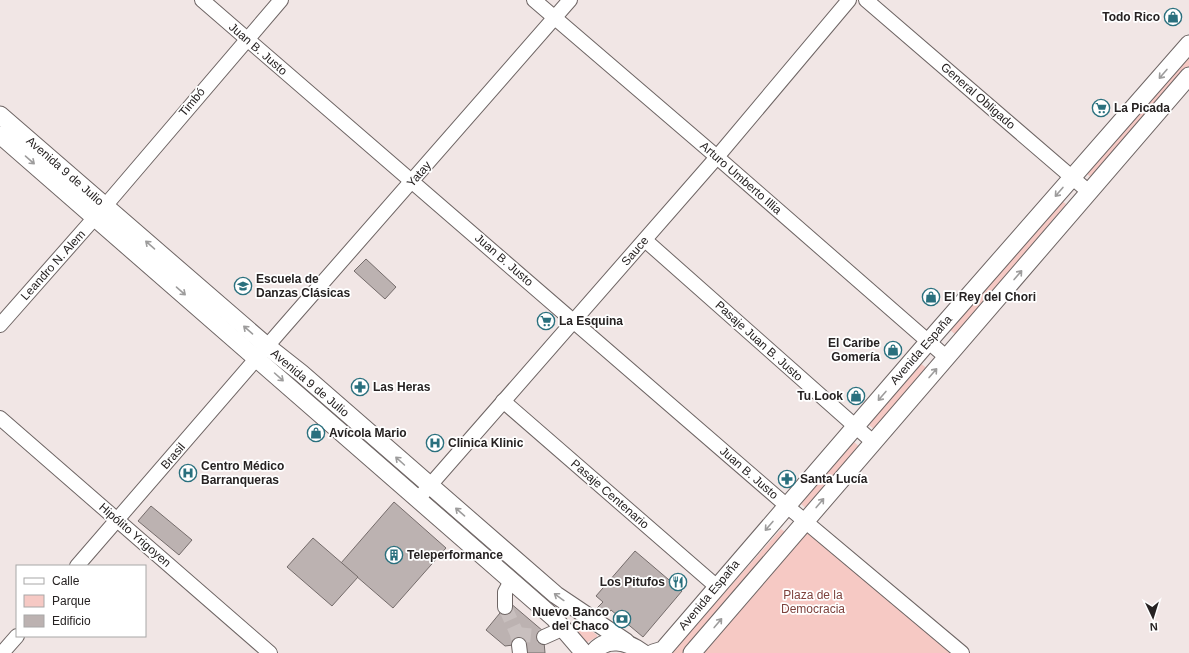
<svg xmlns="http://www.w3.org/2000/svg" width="1189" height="653" font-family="Arial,sans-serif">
  <rect width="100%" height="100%" fill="#f1e6e5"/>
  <g fill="#f6c9c4">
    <path d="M1189 54V69L1093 179 1086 173Z"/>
    <path d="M1058 198 1066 204 956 335 949 329Z"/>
    <path d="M920 363 928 369 875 430 868 424Z"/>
    <path d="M854 442 861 448 808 510 801 504Z"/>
    <path d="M781 529 788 534 683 653H671Z"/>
    <path d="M807 530 955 653H699Z"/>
    <path d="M574 618 597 635V637L582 645H581Z"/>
  </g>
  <g fill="#bcb2b1" stroke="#756c6b">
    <path d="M366 259 396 287 385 299 354 271Z"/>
    <path d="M394 502 446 548 393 608 341 563Z"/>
    <path d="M151 506 192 540 179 555 138 521Z"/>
    <path d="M313 538 358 577 332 606 287 567Z"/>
    <path d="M635 551 682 591 643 637 611 610 605 617 596 609 603 602 596 596Z"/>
    <path d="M509 602 543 631 545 653H522V644L505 646 486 630Z"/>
  </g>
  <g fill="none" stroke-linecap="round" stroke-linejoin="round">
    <g stroke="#c8bfbe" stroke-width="14" stroke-dasharray="14 7" stroke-linecap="butt">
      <path d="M505 607 517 634 519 645"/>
      <path d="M517 634 544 637"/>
    </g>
    <defs>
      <g id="minor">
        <path d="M202 0 794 512 962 653"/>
        <path d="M534 0 717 157 946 357"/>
        <path d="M866 0 1089 192"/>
        <path d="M645 240 873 442"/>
        <path d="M0 325 105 206 281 0"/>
        <path d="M503 401 716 586"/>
        <path d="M0 418 270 653"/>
        <path d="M418 499 717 157 849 0"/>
        <path d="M77 566 282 329 570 0"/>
        <path d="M505 607V592L511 581"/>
        <path d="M544 637 564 628"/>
        <path d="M519 645 520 653"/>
        <path d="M2 653 17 636"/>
      </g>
      <g id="major">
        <path d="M0 115 268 347 301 373 556 595 626 642"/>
        <path d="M0 135 554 618 584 653"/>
        <path d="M593 653C606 636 628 641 643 653"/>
        <path d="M653 653 663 650 929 341 1189 44"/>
        <path d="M692 653 1189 76"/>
      </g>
    </defs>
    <use href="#minor" stroke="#6e6564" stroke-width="16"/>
    <use href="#major" stroke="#6e6564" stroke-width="19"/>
    <use href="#minor" stroke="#fff" stroke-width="14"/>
    <use href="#major" stroke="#fff" stroke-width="17"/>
  </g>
  <defs><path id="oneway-shaft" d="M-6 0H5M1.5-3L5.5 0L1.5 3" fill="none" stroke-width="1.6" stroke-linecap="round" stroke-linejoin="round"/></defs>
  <g stroke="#9d9c9c">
    <use href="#oneway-shaft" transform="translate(1163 74) rotate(131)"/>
    <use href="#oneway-shaft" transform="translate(30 160) rotate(41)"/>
    <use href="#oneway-shaft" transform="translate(1059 192) rotate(131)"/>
    <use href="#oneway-shaft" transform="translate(150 245) rotate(-139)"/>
    <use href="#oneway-shaft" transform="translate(1018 275) rotate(-49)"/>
    <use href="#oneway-shaft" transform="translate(181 291) rotate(41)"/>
    <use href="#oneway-shaft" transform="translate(248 330) rotate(-139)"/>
    <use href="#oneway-shaft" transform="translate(933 373) rotate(-49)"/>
    <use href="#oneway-shaft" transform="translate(279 377) rotate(42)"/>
    <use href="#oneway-shaft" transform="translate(882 396) rotate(131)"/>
    <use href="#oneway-shaft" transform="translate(400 461) rotate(-138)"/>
    <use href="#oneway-shaft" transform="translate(820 503) rotate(-50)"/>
    <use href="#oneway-shaft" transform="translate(460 512) rotate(-139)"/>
    <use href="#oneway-shaft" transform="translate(769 526) rotate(131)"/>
    <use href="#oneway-shaft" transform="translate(559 597) rotate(-144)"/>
    <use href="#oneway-shaft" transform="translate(718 623) rotate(-50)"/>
  </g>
  <defs>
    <symbol id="shop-ring" viewBox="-11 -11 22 22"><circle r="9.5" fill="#fff" stroke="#2a707e" stroke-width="1.5"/><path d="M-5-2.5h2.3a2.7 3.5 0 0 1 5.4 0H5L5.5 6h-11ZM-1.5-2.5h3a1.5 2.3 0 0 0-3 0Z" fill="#2a707e"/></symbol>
    <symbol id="supermarket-ring" viewBox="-11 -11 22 22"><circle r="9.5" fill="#fff" stroke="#2a707e" stroke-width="1.5"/><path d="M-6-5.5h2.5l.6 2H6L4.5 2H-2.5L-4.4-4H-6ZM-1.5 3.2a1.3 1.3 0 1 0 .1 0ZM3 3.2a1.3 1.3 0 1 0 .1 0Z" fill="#2a707e"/></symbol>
    <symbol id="school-ring" viewBox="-11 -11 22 22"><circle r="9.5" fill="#fff" stroke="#2a707e" stroke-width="1.5"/><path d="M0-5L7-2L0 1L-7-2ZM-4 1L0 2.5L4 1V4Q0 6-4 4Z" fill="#2a707e"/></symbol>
    <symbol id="pharmacy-ring" viewBox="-11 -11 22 22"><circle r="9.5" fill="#fff" stroke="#2a707e" stroke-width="1.5"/><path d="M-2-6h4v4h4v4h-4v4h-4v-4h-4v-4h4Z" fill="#2a707e"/></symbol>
    <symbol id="hospital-ring" viewBox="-11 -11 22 22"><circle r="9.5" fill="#fff" stroke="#2a707e" stroke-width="1.5"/><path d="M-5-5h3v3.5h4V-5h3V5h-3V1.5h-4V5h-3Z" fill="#2a707e"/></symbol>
    <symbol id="building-ring" viewBox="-11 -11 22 22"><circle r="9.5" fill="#fff" stroke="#2a707e" stroke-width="1.5"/><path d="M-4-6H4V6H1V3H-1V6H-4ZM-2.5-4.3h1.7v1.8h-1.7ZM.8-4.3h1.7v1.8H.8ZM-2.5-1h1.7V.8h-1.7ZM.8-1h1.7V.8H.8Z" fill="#2a707e"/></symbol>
    <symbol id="restaurant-ring" viewBox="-11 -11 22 22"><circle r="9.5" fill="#fff" stroke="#2a707e" stroke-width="1.5"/><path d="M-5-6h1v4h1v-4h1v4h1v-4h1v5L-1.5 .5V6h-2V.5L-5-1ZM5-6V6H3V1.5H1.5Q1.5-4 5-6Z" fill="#2a707e"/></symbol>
    <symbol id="bank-ring" viewBox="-11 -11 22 22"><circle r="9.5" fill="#fff" stroke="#2a707e" stroke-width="1.5"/><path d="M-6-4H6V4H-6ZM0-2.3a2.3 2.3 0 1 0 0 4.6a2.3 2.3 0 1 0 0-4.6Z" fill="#2a707e"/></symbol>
  </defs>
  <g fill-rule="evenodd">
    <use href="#shop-ring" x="1163" y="7" width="20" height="20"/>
    <use href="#supermarket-ring" x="1091" y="98" width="20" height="20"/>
    <use href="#school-ring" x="233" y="276" width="20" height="20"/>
    <use href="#shop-ring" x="921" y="287" width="20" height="20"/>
    <use href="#supermarket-ring" x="536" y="311" width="20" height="20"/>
    <use href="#shop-ring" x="883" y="340" width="20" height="20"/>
    <use href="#pharmacy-ring" x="350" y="377" width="20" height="20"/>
    <use href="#shop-ring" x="846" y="386" width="20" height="20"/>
    <use href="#shop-ring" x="306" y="423" width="20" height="20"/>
    <use href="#hospital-ring" x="425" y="433" width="20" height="20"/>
    <use href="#hospital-ring" x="178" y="463" width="20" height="20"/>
    <use href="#pharmacy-ring" x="777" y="469" width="20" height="20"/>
    <use href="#building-ring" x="384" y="545" width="20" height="20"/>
    <use href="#restaurant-ring" x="668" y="572" width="20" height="20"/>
    <use href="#bank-ring" x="612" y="609" width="20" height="20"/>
  </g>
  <g text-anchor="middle" stroke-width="3.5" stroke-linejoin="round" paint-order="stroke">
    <g font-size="12" font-weight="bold" fill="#262222" stroke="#fff" text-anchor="start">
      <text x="1160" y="21" text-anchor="end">Todo Rico</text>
      <text x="1114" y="112">La Picada</text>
      <text x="256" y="283">Escuela de<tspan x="256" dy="14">Danzas Clásicas</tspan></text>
      <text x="944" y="301">El Rey del Chori</text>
      <text x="559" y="325">La Esquina</text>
      <text x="880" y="347" text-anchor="end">El Caribe<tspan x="880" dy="14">Gomería</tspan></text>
      <text x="373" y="391">Las Heras</text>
      <text x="843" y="400" text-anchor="end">Tu Look</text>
      <text x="329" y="437">Avícola Mario</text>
      <text x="448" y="447">Clinica Klinic</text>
      <text x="201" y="470">Centro Médico<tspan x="201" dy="14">Barranqueras</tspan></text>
      <text x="800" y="483">Santa Lucía</text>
      <text x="407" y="559">Teleperformance</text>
      <text x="665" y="586" text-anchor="end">Los Pitufos</text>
      <text x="609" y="616" text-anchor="end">Nuevo Banco<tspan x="609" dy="14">del Chaco</tspan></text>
    </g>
    <g font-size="12" fill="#262222" stroke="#fff">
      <text transform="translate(258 49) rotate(41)" y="4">Juan B. Justo</text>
      <text transform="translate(978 96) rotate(41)" y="4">General Obligado</text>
      <text transform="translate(192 102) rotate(-50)" y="4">Timbó</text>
      <text transform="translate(65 171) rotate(41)" y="4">Avenida 9 de Julio</text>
      <text transform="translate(419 174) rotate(-49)" y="4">Yatay</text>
      <text transform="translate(741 178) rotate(41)" y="4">Arturo Umberto Illia</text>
      <text transform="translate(635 251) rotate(-49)" y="4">Sauce</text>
      <text transform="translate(504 260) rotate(41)" y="4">Juan B. Justo</text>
      <text transform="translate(53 265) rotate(-48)" y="4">Leandro N. Alem</text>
      <text transform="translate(759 341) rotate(42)" y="4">Pasaje Juan B. Justo</text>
      <text transform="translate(921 350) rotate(-49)" y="4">Avenida España</text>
      <text transform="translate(310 383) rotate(40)" y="4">Avenida 9 de Julio</text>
      <text transform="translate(173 456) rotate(-49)" y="4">Brasil</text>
      <text transform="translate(749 473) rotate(41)" y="4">Juan B. Justo</text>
      <text transform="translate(610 494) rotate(41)" y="4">Pasaje Centenario</text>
      <text transform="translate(135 535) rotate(41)" y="4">Hipólito Yrigoyen</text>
      <text transform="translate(709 595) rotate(-50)" y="4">Avenida España</text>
    </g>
    <g font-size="12" fill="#7e423d" stroke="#fff">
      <text x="813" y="599">Plaza de la<tspan x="813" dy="14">Democracia</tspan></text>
    </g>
  </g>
  <rect x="16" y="565" width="130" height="72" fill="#ffffff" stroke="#a8a7a7"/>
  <rect x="24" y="578" width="20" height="6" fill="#ffffff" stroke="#a8a7a7"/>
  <text x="52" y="585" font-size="12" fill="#262222">Calle</text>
  <rect x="24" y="595" width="20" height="12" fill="#f6c9c4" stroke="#a8a7a7"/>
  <text x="52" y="605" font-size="12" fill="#262222">Parque</text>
  <rect x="24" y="615" width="20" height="12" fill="#bcb2b1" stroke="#a8a7a7"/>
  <text x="52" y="625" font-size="12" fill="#262222">Edificio</text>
  <g transform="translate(1153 617) rotate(176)" stroke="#ffffff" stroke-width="3" paint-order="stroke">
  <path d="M0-3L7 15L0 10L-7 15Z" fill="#262222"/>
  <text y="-6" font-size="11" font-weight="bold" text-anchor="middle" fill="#262222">N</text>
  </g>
</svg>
